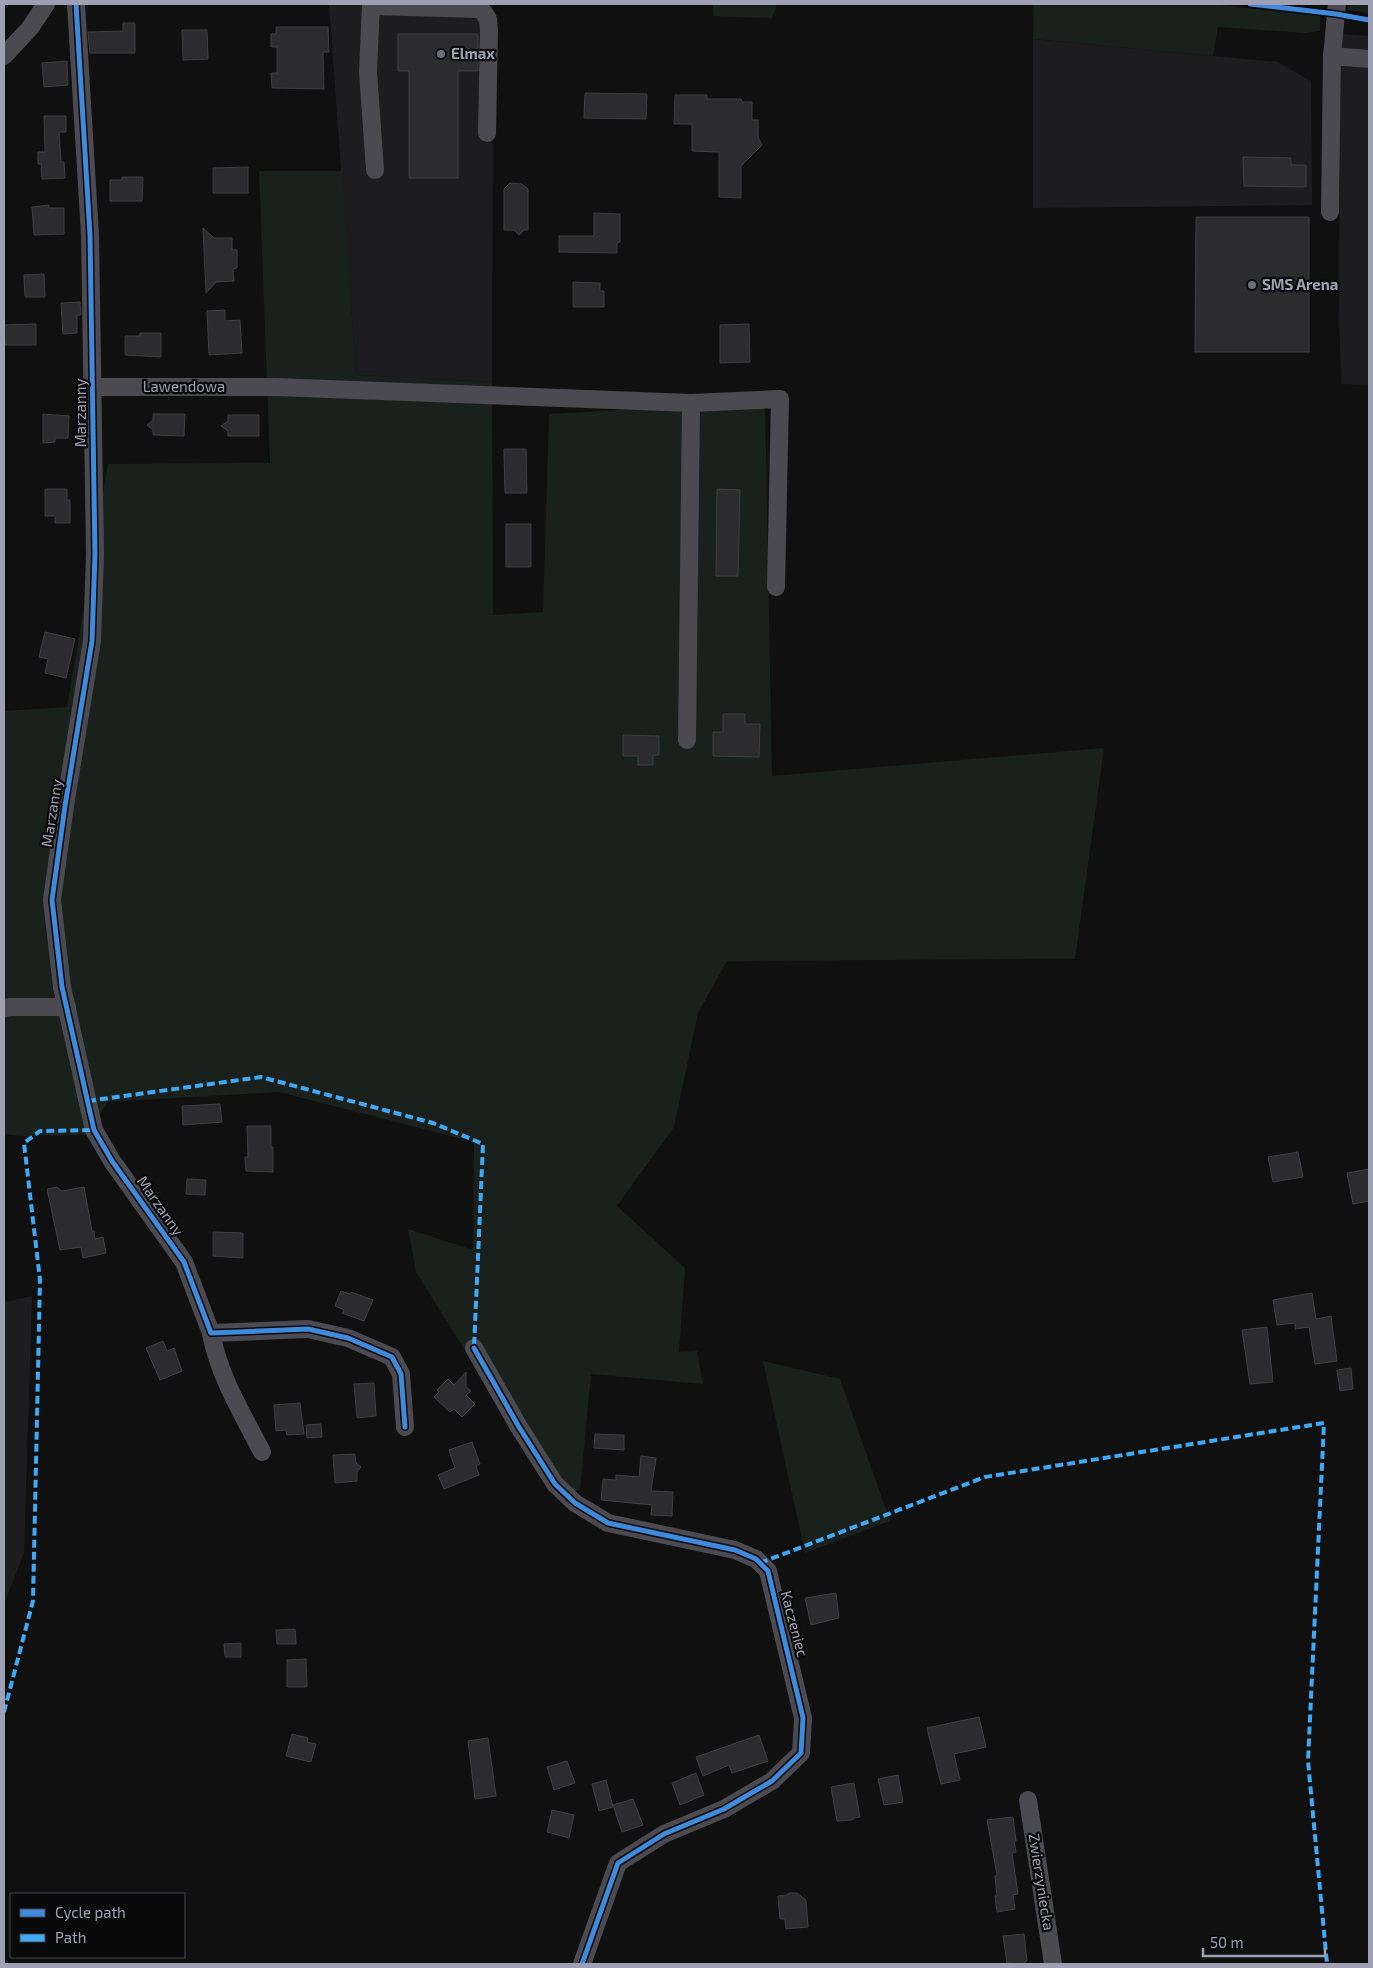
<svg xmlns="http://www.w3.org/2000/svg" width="1373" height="1968" font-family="'Exo 2',sans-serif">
  <rect width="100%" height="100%" fill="#101010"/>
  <g fill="#1d1d1f">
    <path d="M329 4H493L492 382 356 375Z"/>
    <path d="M1341 34 1369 36V385L1341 384 1339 308Z"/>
    <path d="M1033 39 1278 62 1311 81 1312 205 1033 208Z"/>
    <path d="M32 1296 24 1553 4 1604V1302Z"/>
  </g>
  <g fill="#1a201c">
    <path d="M713 4H777L772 18 714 16Z"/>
    <path d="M1034 4H1211L1320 16V31L1306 33 1218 27 1213 56 1033 39Z"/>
    <path d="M1357 4H1369V13L1347 10 1351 6Z"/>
    <path d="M259 171H342L356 375 492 382 493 615 543 612 549 414 765 402 772 776 1104 748 1075 959 727 961 698 1013 674 1127 617 1206 685 1268 679 1352 697 1351 703 1384 591 1374 580 1490 554 1493 416 1272 408 1229 473 1250 474 1142 279 1092 108 1102 85 1135 20 1136 4 1134V711L67 707 108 464 270 463Z"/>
    <path d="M763 1361 840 1379 890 1521 805 1553Z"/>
  </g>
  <g fill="#2c2c2e" stroke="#3f3e44">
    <path d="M123 23H135V53H90L88 32 123 31Z"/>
    <path d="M276 27H328L329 52H323L324 89 272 88 271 73H277V47H271V34H276Z"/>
    <path d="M182 30H207L208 59 183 60Z"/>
    <path d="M398 34H478V71H458V178H409V71H398Z"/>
    <path d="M67 61 68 85 44 87 42 63Z"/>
    <path d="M585 93 647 94 646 119 584 118Z"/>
    <path d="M675 95H707V99H741L742 102H752V120H758V137L762 145 741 166V198L719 197V152L692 151V124H674Z"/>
    <path d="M44 116H66V132H59L61 162H64L65 178 42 179 41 164H38V152H45Z"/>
    <path d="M1243 157 1291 158V165H1306V187L1244 186Z"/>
    <path d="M248 167V193H213V168Z"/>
    <path d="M122 177H143L142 201H110V180H122Z"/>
    <path d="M510 183 522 184 528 189V230H524L519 235 514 230H504V189Z"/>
    <path d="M49 205V208H64V234L34 235 32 207Z"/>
    <path d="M594 213 620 214V242L617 243V253L559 252V236H594Z"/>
    <path d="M1196 217H1309V352H1195Z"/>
    <path d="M203 228 214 238H232V250H237V268L233 269 234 281 216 282 206 293Z"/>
    <path d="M44 274 45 297H25L24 275Z"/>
    <path d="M573 282 600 283V291H604V307H573Z"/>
    <path d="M80 302 81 315H77V333L63 334 61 303Z"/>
    <path d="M225 310V321L240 320 242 353 209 355 207 311Z"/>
    <path d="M36 324V345H5L4 325Z"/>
    <path d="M749 324 750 362 720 363V325Z"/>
    <path d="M140 333H161V357L125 355V336H140Z"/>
    <path d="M43 414 69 416 68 438H55V442L43 443Z"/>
    <path d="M153 414H185L184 436 153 435V430L147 425 153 420Z"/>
    <path d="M228 415H259V436H228V431L221 426 228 421Z"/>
    <path d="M504 449H526L527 493H505Z"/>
    <path d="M45 489H67V500H70V523H55V516H45Z"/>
    <path d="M717 489 740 490 738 576H716Z"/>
    <rect x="506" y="524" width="25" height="43"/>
    <path d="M45 632 75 639 66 678 45 673 48 659 39 657Z"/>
    <path d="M723 714H745V724H760L759 757 713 756V732H723Z"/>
    <path d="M623 735 659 736V755H653V765H638V756H623Z"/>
    <path d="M220 1104 222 1122 183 1125 182 1106Z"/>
    <path d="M247 1126H271V1147H273V1172L246 1171 245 1157H248Z"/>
    <path d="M1298 1152 1303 1177 1273 1182 1268 1157Z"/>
    <path d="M1369 1169V1201L1353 1204 1347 1173Z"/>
    <path d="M187 1179 206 1180 205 1195 186 1194Z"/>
    <path d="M57 1187 62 1191 84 1187 92 1231H94L95 1239 103 1237 106 1253 83 1258 81 1247 60 1250 47 1189Z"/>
    <path d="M213 1232 243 1233V1258L213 1256Z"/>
    <path d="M341 1291 350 1294 351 1292 373 1300 364 1321 342 1313 344 1310 335 1306Z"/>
    <path d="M1312 1293 1316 1319 1331 1316 1337 1361 1315 1364 1309 1327 1295 1329V1323L1277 1325 1273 1300Z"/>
    <path d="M1267 1327 1273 1382 1250 1384 1242 1330Z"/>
    <path d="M163 1341 167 1351 174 1348 182 1371 160 1380 146 1348Z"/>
    <path d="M1351 1368 1353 1389 1340 1391 1337 1370Z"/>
    <path d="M466 1372V1387L471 1391 466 1395 475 1404 462 1417 454 1409 450 1412 434 1397 439 1392 437 1390 448 1379 454 1385Z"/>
    <path d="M374 1383 376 1416 357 1418 354 1384Z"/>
    <path d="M300 1403 304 1434 287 1435 286 1430 276 1431 274 1405Z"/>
    <path d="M321 1424 322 1437 307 1438 306 1425Z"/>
    <path d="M595 1434 624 1435V1450L594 1448Z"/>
    <path d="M472 1442 480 1464 476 1466 479 1475 444 1489 438 1475 455 1468 449 1450Z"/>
    <path d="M355 1454 356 1463 361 1467 357 1472V1481L335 1483 333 1455Z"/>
    <path d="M641 1456 656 1458 651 1491 673 1492 672 1516 651 1515 652 1505 601 1500 603 1479 616 1480V1475L639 1477Z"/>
    <path d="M836 1593 839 1618 811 1625 805 1598Z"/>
    <path d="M295 1629 296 1644H277L276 1630Z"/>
    <path d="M241 1643V1657H225L224 1644Z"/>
    <path d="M306 1659 307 1687H287V1660Z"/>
    <path d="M979 1717 986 1747 954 1754 960 1780 941 1784 927 1728Z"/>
    <path d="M292 1734 308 1738 307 1742 316 1744 311 1762 286 1756Z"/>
    <path d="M759 1735 768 1761 732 1773 729 1765 703 1776 696 1757Z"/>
    <path d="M488 1738 496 1796 475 1799 468 1741Z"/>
    <path d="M567 1761 575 1783 554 1790 547 1767Z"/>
    <path d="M696 1773 704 1795 680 1805 672 1783Z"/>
    <path d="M898 1775 903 1802 884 1805 878 1779Z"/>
    <path d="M606 1780 613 1807 599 1811 592 1784Z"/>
    <path d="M854 1783 860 1817 854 1818 852 1820 837 1821 831 1787Z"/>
    <path d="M633 1799 643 1825 622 1832 613 1805Z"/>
    <path d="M552 1810 574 1815 569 1838 547 1832Z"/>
    <path d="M1013 1817 1016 1841H1014L1016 1852 1012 1853 1018 1894 1013 1895 1015 1909 997 1912 995 1896H997L995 1876 997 1875 987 1820Z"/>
    <path d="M789 1893H797L806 1900 808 1927 786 1929 785 1919H780L778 1896 787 1895Z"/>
    <path d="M1024 1934 1027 1961H1025V1964L1007 1963 1003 1936Z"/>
  </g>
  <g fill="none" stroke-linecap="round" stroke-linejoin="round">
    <g stroke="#4a4a50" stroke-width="18">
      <path d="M76 4 90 235 95 554 92 641 65 806 52 900 62 987 94 1130 112 1161 184 1262 211 1333 308 1329 348 1338 392 1357 401 1374 405 1427"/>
      <path d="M371 4 368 72 375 170"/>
      <path d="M1337 4 1332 56 1369 59"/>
      <path d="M371 6 481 9 488 19 489 30 487 133"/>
      <path d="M4 56 30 28 46 4"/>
      <path d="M1330 212 1332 56"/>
      <path d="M93 387H276L691 403 687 740"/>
      <path d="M691 403 780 399 776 587"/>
      <path d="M4 1008 10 1007H67"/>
      <path d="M211 1333C219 1376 242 1413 262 1452"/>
      <path d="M474 1348 519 1427 555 1484 575 1503 608 1523 735 1550 756 1559 768 1571 803 1718 801 1753 772 1781 724 1809 664 1834 618 1863 582 1964"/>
      <path d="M1028 1800 1053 1964"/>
    </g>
    <g stroke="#3fa9f5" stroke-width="4" stroke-dasharray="8 4" stroke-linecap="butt">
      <path d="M88 1101 261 1077 433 1123 483 1144 474 1348"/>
      <path d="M760 1563 985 1477 1324 1423 1308 1761 1327 1964"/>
      <path d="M4 1712 33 1601 40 1280 24 1143 40 1131 94 1130"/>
    </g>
    <defs>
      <g id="cycleway">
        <path d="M76 4 90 235 95 554 92 641 65 806 52 900 62 987 94 1130 112 1161 184 1262 211 1333 308 1329 348 1338 392 1357 401 1374 405 1427"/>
        <path d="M1250 4 1336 14 1369 20"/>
        <path d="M474 1348 519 1427 555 1484 575 1503 608 1523 735 1550 756 1559 768 1571 803 1718 801 1753 772 1781 724 1809 664 1834 618 1863 582 1964"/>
      </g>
    </defs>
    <use href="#cycleway" stroke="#0a0a0b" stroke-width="8"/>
    <use href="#cycleway" stroke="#408adc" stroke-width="5"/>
  </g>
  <g fill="#6d6e7a" stroke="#0a0a0b" stroke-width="2">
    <circle cx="441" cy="54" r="5"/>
    <circle cx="1252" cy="285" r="5"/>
  </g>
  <g text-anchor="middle" stroke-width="4.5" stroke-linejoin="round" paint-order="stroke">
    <g font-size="15" font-weight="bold" fill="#9fa0b3" stroke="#0a0a0b" text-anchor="start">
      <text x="451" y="59">Elmax</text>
      <text x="1262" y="290">SMS Arena</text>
    </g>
    <g font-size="15" fill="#9fa0b3" stroke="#0a0a0b">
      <text x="184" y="392">Lawendowa</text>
      <text transform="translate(81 413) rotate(-90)" y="5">Marzanny</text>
      <text transform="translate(52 813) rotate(-81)" y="5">Marzanny</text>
      <text transform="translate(160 1206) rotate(55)" y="5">Marzanny</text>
      <text transform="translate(794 1624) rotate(75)" y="5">Kaczeniec</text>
      <text transform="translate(1041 1882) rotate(81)" y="5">Zwierzyniecka</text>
    </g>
  </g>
  <rect width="1373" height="1968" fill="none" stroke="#9fa0b3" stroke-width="10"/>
  <rect x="10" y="1893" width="175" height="65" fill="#0a0a0b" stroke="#46464e"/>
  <rect x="20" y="1909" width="25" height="8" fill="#408adc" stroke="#46464e"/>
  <text x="55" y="1918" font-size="15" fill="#9fa0b3">Cycle path</text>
  <rect x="20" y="1934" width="25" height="8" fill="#3fa9f5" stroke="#46464e"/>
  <text x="55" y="1943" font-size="15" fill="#9fa0b3">Path</text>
  <path d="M1203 1948v8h122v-8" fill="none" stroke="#9fa0b3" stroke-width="2.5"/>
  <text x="1210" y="1948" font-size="15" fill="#9fa0b3" stroke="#0a0a0b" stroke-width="4" paint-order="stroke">50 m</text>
</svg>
